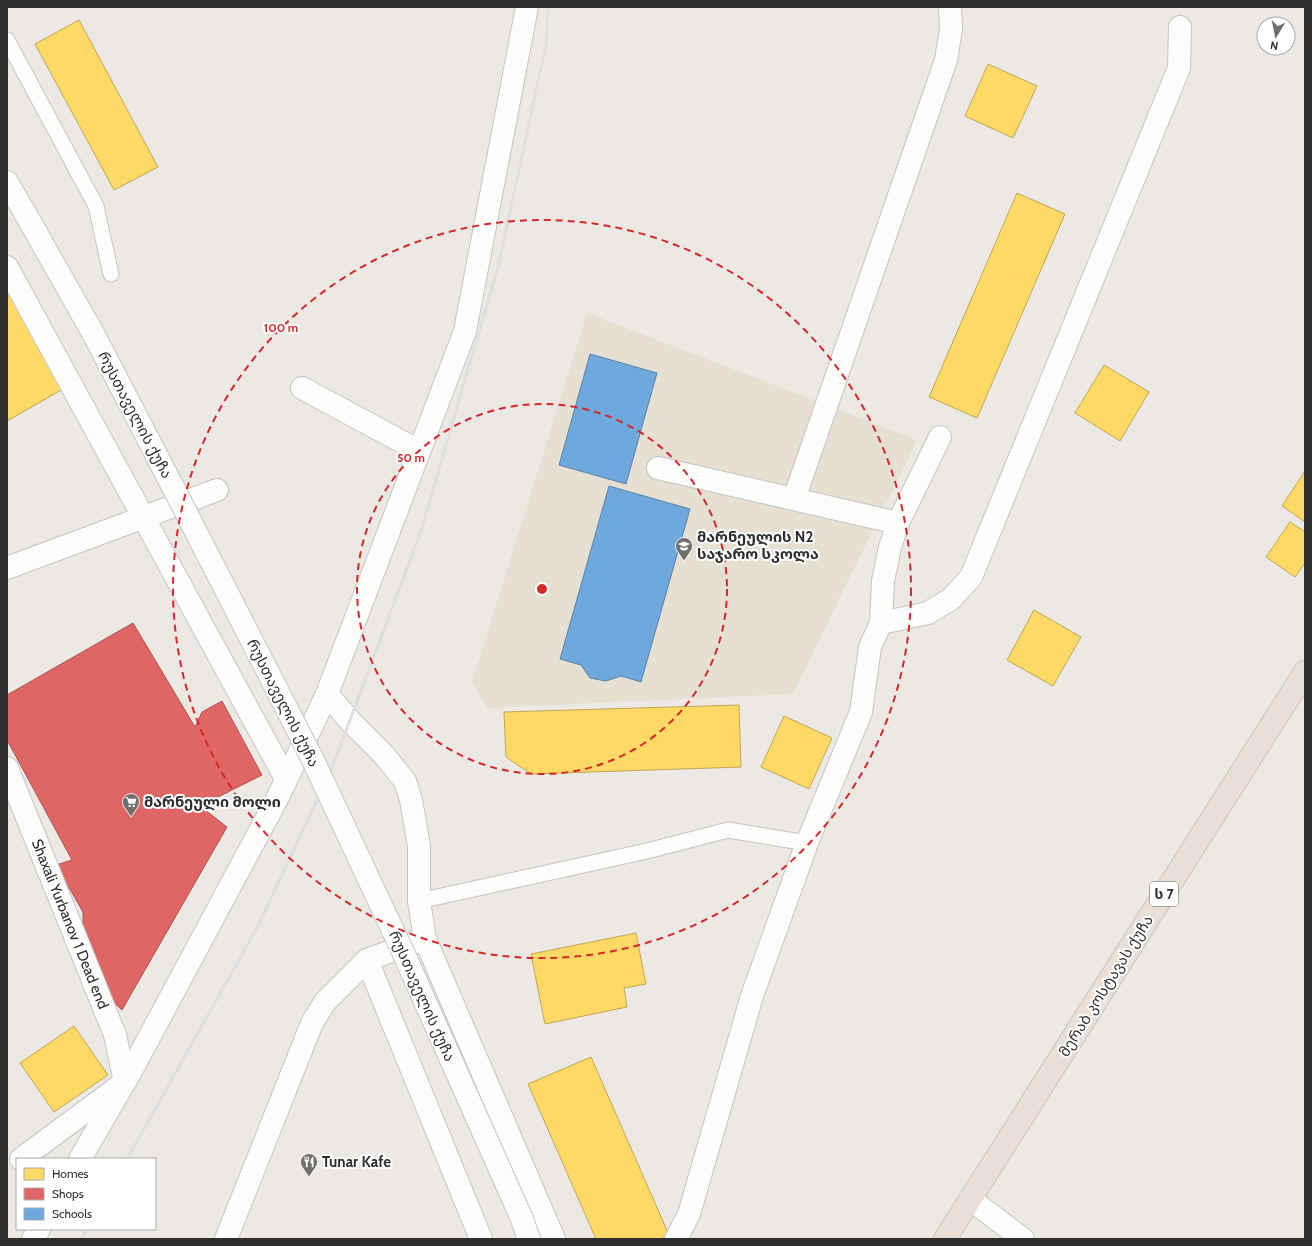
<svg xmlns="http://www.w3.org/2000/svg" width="1312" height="1246" font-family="Cabin,'Noto Sans Georgian',sans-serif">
  <rect width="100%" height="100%" fill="#ece8e4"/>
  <path fill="#e6e0d3" d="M587 313 917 440 793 694 487 708 472 682Z"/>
  <g fill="#ffd966" stroke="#c0a655">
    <path d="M79 20 158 167 114 190 35 44Z"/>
    <path d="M988 64 1037 86 1013 138 965 116Z"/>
    <path d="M1017 193 1065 214 977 418 929 397Z"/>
    <path d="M7 288 63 389 7 421Z"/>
    <path d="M1104 365 1149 392 1120 441 1075 413Z"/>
    <path d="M1305 471V522L1282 506Z"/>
    <path d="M1290 522 1305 532V563L1295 577 1266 557Z"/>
    <path d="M1034 610 1081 637 1053 686 1007 660Z"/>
    <path d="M739 705 741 767 531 774 506 757 504 712Z"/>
    <path d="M784 716 832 738 809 789 761 767Z"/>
    <path d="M636 933 646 984 624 988 627 1007 545 1024 531 954Z"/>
    <path d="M74 1026 108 1075 54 1112 20 1063Z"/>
    <path d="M591 1057 669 1235 660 1239H596L528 1084Z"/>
  </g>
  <path fill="#e06666" stroke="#ab5555" d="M133 623 195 727 202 712 222 701 262 775 200 806 227 827 122 1010 111 1000 83 926V912L56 865 72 860 7 740V695Z"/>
  <g fill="#6fa8dc" stroke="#5c83a8">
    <path d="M590 354 657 373 626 484 559 465Z"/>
    <path d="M609 486 690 509 641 682 621 676 606 681 590 678 581 665 560 659Z"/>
  </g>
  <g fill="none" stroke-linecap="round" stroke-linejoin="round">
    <defs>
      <g id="lane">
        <path d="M7 40 96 206 111 274"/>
        <path d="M419 901 647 851 728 830 807 843"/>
      </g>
      <g id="street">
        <path d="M7 267 286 779"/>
        <path d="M302 388 419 451"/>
        <path d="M658 468 898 523"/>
        <path d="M794 499 946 60 951 29 950 7"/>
        <path d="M7 568 217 490"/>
        <path d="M881 623 883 581 890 547 898 523 940 437"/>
        <path d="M327 694 350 721 383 754 405 781 411 800 419 846V901L425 939 554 1239"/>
        <path d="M7 768 115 1035 125 1082 21 1159"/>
        <path d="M367 960 481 1239"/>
        <path d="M970 1199 1023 1239"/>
        <path d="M226 1239 312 1023 325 1002 367 960 418 941"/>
        <path d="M676 1239 689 1214 752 996 807 843 861 712 870 647 881 623 928 613 951 599 971 577 1179 68 1180 27"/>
      </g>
      <g id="secondary">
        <path d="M7 182 25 213"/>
        <path d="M80 1159 130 1073 278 797 327 694 465 331 527 7"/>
        <path d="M33 1239 39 1229"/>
      </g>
      <path id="highway" d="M945 1239 1305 672"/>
    </defs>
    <use href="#lane" stroke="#c5c4c5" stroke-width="17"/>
    <use href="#street" stroke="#c5c4c5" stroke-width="24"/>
    <use href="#secondary" stroke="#c5c4c5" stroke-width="24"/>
    <use href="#highway" stroke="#c6c5c4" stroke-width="24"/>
    <use href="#lane" stroke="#fcfcfb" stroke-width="15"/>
    <use href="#street" stroke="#fcfcfb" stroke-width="22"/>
    <use href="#secondary" stroke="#fcfcfb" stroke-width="22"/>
    <use href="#highway" stroke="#eadfd6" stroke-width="22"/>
    <g stroke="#dfdfe1" stroke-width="3">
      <path d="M127 1159 258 926 332 768 421 531 498 267 546 45 548 7"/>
      <path d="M82 1239 87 1229"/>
    </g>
    <defs>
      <path id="secondary-bridge" d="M25 213 94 335 173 487 312 758 403 952 522 1219 529 1239"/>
    </defs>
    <use href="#secondary-bridge" stroke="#c5c4c5" stroke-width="24" stroke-linecap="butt"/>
    <use href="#secondary-bridge" stroke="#fcfcfb" stroke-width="22"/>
  </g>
  <g fill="none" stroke="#d62828" stroke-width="2" stroke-dasharray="7 5">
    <circle cx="542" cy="589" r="185"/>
    <circle cx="542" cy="589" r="369"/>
  </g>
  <defs>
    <symbol id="school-pin" viewBox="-11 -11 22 30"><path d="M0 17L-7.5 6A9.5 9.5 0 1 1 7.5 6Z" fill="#706f6e" stroke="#fff"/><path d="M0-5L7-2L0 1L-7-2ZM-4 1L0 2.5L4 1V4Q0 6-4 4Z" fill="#fff"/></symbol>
    <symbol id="supermarket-pin" viewBox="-11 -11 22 30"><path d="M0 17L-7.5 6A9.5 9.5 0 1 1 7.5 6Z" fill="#706f6e" stroke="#fff"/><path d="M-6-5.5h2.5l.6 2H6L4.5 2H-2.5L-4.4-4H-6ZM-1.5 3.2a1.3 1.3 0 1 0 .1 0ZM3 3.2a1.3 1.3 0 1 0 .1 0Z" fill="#fff"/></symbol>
    <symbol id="restaurant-pin" viewBox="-11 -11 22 30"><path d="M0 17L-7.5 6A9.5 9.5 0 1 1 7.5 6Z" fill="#706f6e" stroke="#fff"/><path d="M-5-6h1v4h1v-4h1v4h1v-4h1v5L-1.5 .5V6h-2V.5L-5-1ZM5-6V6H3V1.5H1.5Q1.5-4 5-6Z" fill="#fff"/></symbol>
  </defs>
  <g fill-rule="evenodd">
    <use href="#school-pin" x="674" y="536" width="20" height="27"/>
    <use href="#supermarket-pin" x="121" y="792" width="20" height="27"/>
    <use href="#restaurant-pin" x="299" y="1152" width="20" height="27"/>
  </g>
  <g text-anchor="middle" stroke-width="4" stroke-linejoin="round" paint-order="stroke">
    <rect fill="#fff" stroke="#6d6d6d" stroke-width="1" x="1150" y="882" width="28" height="24" rx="3"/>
    <g font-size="14" font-weight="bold" fill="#2e2e2e">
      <text x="1164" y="899">ს 7</text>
    </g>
    <g font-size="15" fill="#2e2e2e" stroke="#fff">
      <text transform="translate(135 415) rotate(62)" y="5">რუსთაველის ქუჩა</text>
      <text transform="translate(283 703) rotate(63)" y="5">რუსთაველის ქუჩა</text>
      <text transform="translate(70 924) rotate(68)" y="5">Shaxali Yurbanov 1 Dead end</text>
      <text transform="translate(1106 986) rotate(-58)" y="5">მერაბ კოსტავას ქუჩა</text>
      <text transform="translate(422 996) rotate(66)" y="5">რუსთაველის ქუჩა</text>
    </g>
    <g font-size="15" font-weight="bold" fill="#2e2e2e" stroke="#fff" text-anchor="start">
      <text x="697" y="542">მარნეულის N2<tspan x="697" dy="17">საჯარო სკოლა</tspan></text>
      <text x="144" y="807">მარნეული მოლი</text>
      <text x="322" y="1167">Tunar Kafe</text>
    </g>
  </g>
  <circle cx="542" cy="589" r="6" fill="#d62828" stroke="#fff" stroke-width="2"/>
  <g font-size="12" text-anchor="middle" font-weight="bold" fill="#d62828" stroke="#fff" stroke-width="4" stroke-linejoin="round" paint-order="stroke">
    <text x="281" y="332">100 m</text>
    <text x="411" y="462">50 m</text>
  </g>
  <rect width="1312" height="1246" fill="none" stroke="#2e2e2e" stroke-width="16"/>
  <rect x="16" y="1158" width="140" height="72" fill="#ffffff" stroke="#ababab"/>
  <rect x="24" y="1168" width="20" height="12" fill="#ffd966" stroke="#ababab"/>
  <text x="52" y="1178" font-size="12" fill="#2e2e2e">Homes</text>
  <rect x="24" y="1188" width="20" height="12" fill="#e06666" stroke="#ababab"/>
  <text x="52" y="1198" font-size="12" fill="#2e2e2e">Shops</text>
  <rect x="24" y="1208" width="20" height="12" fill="#6fa8dc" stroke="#ababab"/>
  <text x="52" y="1218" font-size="12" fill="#2e2e2e">Schools</text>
  <g transform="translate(1276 36) rotate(190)"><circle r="19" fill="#ffffff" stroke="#ababab"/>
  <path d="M0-3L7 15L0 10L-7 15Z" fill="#706f6e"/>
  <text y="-6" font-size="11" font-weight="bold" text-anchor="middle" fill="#2e2e2e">N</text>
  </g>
</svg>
